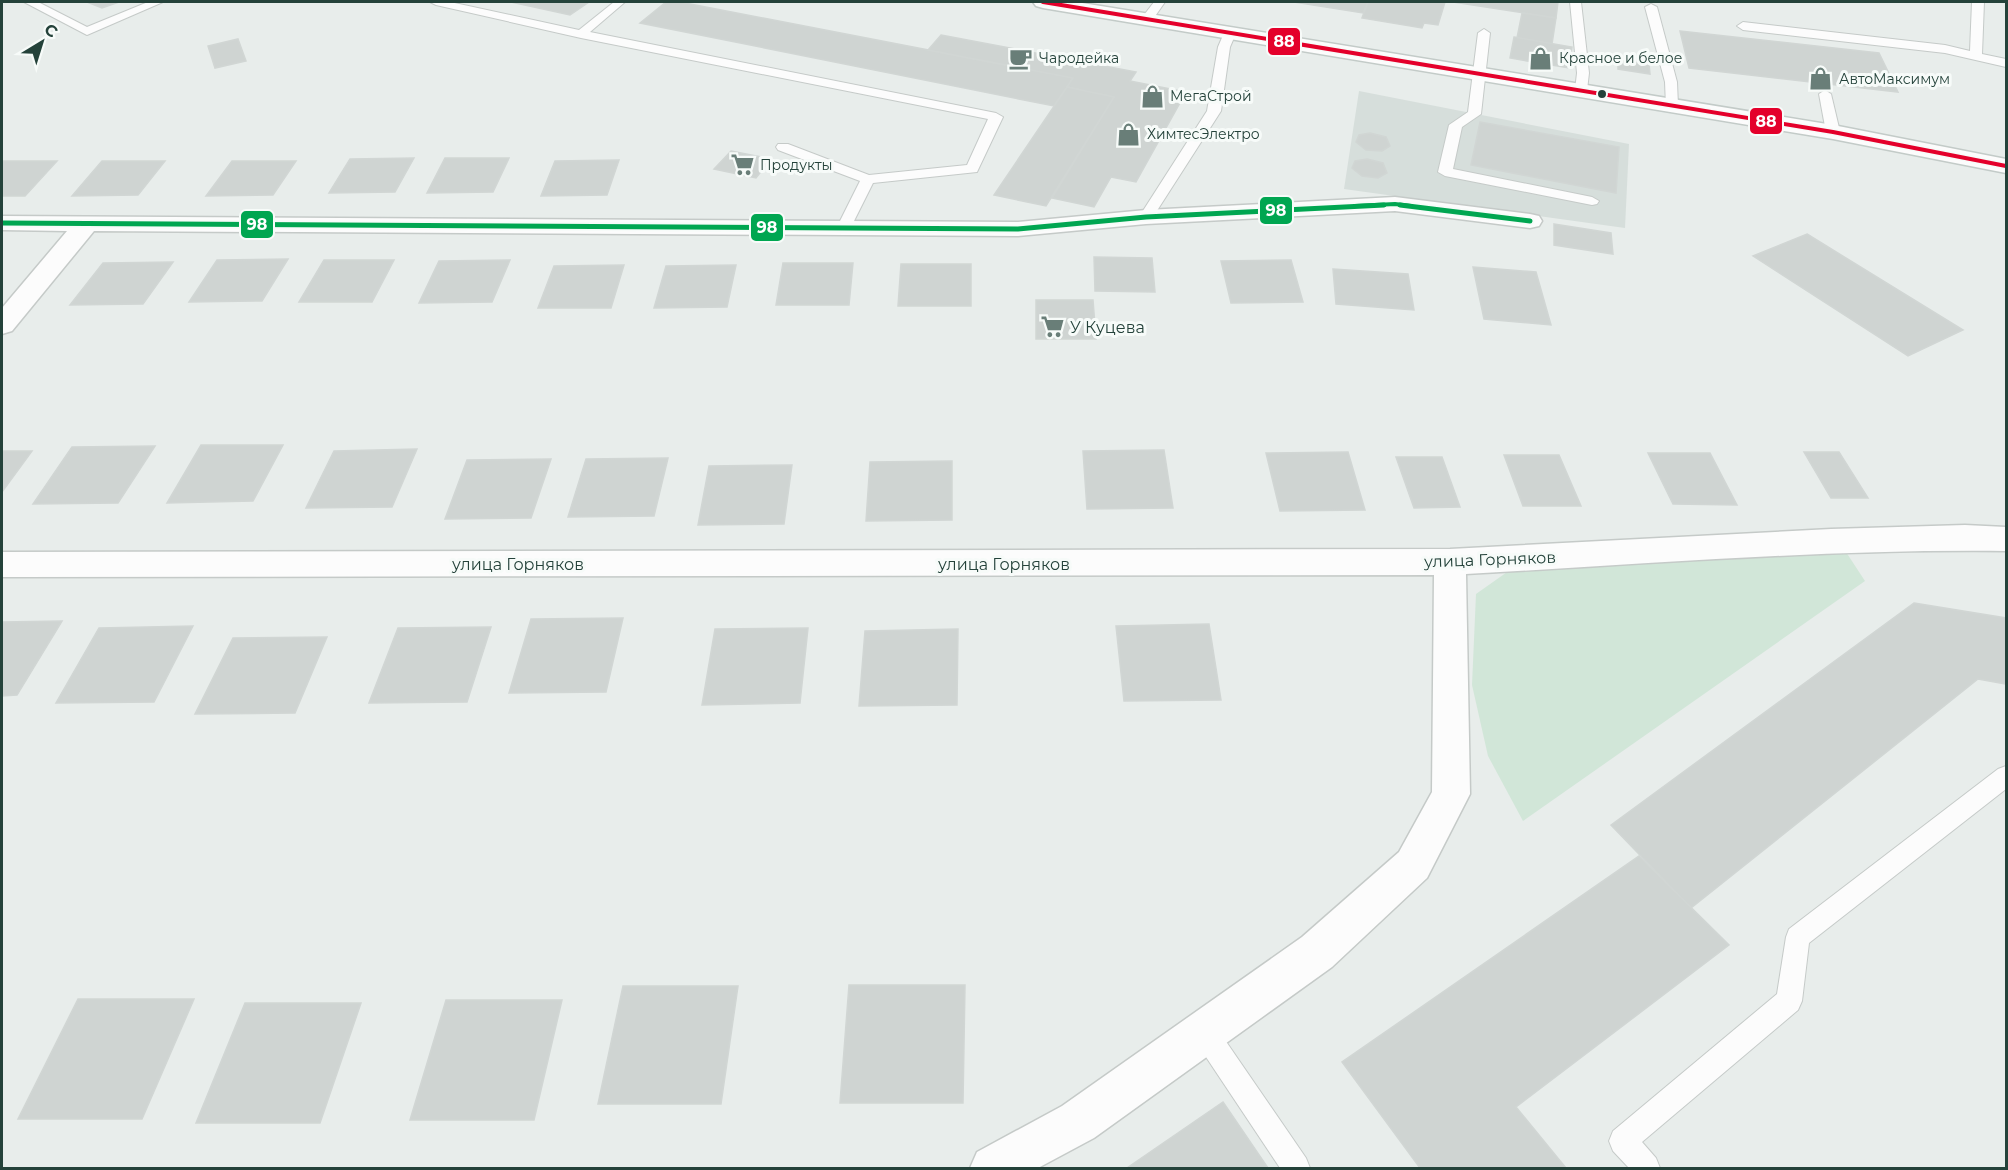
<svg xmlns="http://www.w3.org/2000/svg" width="2008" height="1170" font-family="Montserrat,sans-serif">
  <rect width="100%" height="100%" fill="#e8edeb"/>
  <path fill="#d6dedb" d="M1359 91 1629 144 1625 228 1344 189Z"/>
  <path fill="#d1e6d8" d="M1846 552 1865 581 1523 821 1488 756 1472 685 1476 594 1510 570Z"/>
  <g fill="#cfd4d2" stroke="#d1d6d4" stroke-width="1.5">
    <path d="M87 2H119L102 8Z"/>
    <path d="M511 2H589L570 15Z"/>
    <path d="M666 2H680L1073 78 1054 106 640 23Z"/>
    <path d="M1294 2H1368L1363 13Z"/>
    <path d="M1368 2H1445L1438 25 1424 23 1422 28 1362 18Z"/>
    <path d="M1453 2H1558L1556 18Z"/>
    <path d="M1522 13 1556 18 1552 44 1517 38Z"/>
    <path d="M1680 31 1879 53 1898 92 1689 68Z"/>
    <path d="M941 35 1136 72 1130 81 1186 92 1136 182 1111 177 1094 207 1052 198 1114 97 1067 87 1073 78 928 50Z"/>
    <path d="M1514 37 1572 47 1569 68 1510 58Z"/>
    <path d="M238 39 246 61 215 68 208 46Z"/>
    <path d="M1618 60 1649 64 1650 74 1618 69Z"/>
    <path d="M1067 87 1114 97 1046 206 994 195Z"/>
    <path d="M1480 122 1619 147 1616 193 1471 165Z"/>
    <path d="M1370 133 1386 137 1390 146 1382 151 1366 150 1356 142 1359 135Z"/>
    <path d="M731 151 771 159 756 178 714 169Z"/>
    <path d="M414 158 395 192 329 193 350 159Z"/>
    <path d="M445 158H509L493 192 427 193Z"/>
    <path d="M1367 159 1383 163 1387 173 1378 178 1362 176 1352 168 1355 161Z"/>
    <path d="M619 160 607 195 541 196 555 161Z"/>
    <path d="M2 161H57L25 196H2Z"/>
    <path d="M102 161H165L138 195 72 196Z"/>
    <path d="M232 161H296L273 195 206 196Z"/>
    <path d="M1554 224 1611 233 1613 254 1554 245Z"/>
    <path d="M1807 234 1963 330 1908 356 1753 256Z"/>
    <path d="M1094 257 1152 258 1155 292 1095 291Z"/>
    <path d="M288 259 262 301 189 302 217 260Z"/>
    <path d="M324 260H394L372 302H299Z"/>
    <path d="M510 260 492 302 419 303 439 261Z"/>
    <path d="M1291 260 1303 302 1231 303 1221 261Z"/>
    <path d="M173 262 143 304 70 305 103 263Z"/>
    <path d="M783 263H853L849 305H776Z"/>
    <path d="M901 264H971V306H898Z"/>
    <path d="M624 265 611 308H538L554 266Z"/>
    <path d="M736 265 727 307 654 308 666 266Z"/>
    <path d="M1473 267 1536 272 1551 325 1484 319Z"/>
    <path d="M1333 269 1408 274 1414 310 1336 304Z"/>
    <path d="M1036 300H1093L1096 339H1036Z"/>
    <path d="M201 445H283L253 501 167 503Z"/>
    <path d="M155 446 118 503 33 504 72 447Z"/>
    <path d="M417 449 392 507 306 508 334 451Z"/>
    <path d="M1164 450 1173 508 1087 509 1083 451Z"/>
    <path d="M2 451H32L2 492Z"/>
    <path d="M1348 452 1365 510 1280 511 1266 453Z"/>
    <path d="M1804 452H1839L1868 498H1831Z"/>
    <path d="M1648 453H1710L1737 505 1673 504Z"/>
    <path d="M1504 455H1559L1581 506H1523Z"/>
    <path d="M1396 457H1442L1460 507 1414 508Z"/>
    <path d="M668 458 654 516 568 517 586 459Z"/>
    <path d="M551 459 531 518 445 519 467 460Z"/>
    <path d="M952 461V520L866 521 870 462Z"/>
    <path d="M792 465 784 524 698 525 709 466Z"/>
    <path d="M1914 603 2006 618V684L1978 679 1691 908 1611 825Z"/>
    <path d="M623 618 606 692 509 693 531 619Z"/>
    <path d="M62 621 17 695 2 696V622Z"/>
    <path d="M1209 624 1221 700 1124 701 1116 626Z"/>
    <path d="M193 626 154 702 56 703 99 628Z"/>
    <path d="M491 627 467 702 369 703 398 628Z"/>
    <path d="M808 628 800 703 702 705 715 629Z"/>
    <path d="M958 629 957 705 859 706 865 631Z"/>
    <path d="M327 637 295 713 195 714 233 638Z"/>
    <path d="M1639 856 1729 945 1516 1107 1566 1168H1420L1342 1062Z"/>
    <path d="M849 985H965L963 1103H840Z"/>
    <path d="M623 986H738L721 1104H598Z"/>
    <path d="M78 999H194L142 1119H18Z"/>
    <path d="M446 1000H562L534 1120H410Z"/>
    <path d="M245 1003H361L320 1123H196Z"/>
    <path d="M1223 1102 1268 1168H1127Z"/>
  </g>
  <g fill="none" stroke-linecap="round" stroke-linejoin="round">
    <defs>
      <g id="lane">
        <path d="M24 2H38L87 27 148 2H163L87 35Z"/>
        <path d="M430 2H450L579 30 614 2H625L590 32 996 113 1003 117 977 172 873 183 851 227 844 231 837 227 860 181 778 150 776 147 778 144H788L869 175 967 165 988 119 581 38 436 5Z"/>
        <path d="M1154 2H1165L1151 22H1143L1141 19Z"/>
        <path d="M1570 2H1581L1589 73 1587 90 1581 94 1575 90 1577 73Z"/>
        <path d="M1972 2H1984L1982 54 2006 59V67L1945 53 1743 30 1737 26 1743 22 1945 45 1970 51Z"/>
        <path d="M1651 4 1657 7 1677 82 1678 106 1672 110 1666 106 1665 82 1645 7Z"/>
        <path d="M1230 29 1236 33 1230 47 1221 111 1151 220H1141L1139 217 1207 111 1218 47 1224 33Z"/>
        <path d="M1484 29 1490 33 1481 114 1462 127 1453 169 1592 197 1599 201 1597 204 1592 205 1445 176 1438 172 1449 125 1468 112 1478 33Z"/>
        <path d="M1825 90 1831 94 1840 132 1833 136 1826 132 1819 94Z"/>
        <path d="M2006 766V789L1809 943 1802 1001 1798 1010 1642 1142 1656 1158 1660 1168H1629L1613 1151 1609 1141 1613 1131 1777 994 1786 937 1789 929 1998 769Z"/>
        <path d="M1205 1020 1214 1024 1306 1158 1310 1168H1280L1196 1042 1192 1033 1196 1024Z"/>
      </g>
      <g id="street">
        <path d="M1395 197 1530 214 1539 216 1542 221 1539 226 1530 228 1395 211 1146 224 1018 236 94 231 12 331 2 334V308L67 231 2 230V216L1018 222 1146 210Z"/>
        <path d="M1965 525 2006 527V551C1826 549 1646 564 1466 574L1470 794 1427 878 1332 967 1094 1138 1038 1168H970L977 1152 1062 1106 1302 937 1399 852 1432 792 1434 575 2 577V552L1450 549 1831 529Z"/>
      </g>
      <path id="secondary" d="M1033 2H1076L1833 125 2006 159V173L1833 139 1043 8 1036 6Z"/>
    </defs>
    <use href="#lane" stroke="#c5cac8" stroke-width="2"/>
    <use href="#street" stroke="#c5cac8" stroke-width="3"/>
    <use href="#secondary" stroke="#c3cbc8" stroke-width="3"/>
    <use href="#lane" fill="#fcfcfc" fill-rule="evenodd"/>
    <use href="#street" fill="#fcfcfc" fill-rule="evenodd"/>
    <use href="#secondary" fill="#fcfcfc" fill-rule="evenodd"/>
    <defs>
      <path id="bus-1" d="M1043 2 1833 132 2006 166"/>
      <path id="bus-2-far1" d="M1355 206 1395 204 1411 206"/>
      <g id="bus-2">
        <path d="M1400 205 1530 221"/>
        <path d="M2 223 1018 229 1146 217 1384 205"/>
      </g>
    </defs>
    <use href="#bus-1" stroke="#f7fbf9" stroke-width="7"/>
    <use href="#bus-2-far1" stroke="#f7fbf9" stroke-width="7"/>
    <use href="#bus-2" stroke="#f7fbf9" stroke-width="9"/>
    <use href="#bus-1" stroke="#e4002b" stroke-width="4"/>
    <use href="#bus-2-far1" stroke="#00a651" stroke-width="4"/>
    <use href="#bus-2" stroke="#00a651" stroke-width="5"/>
  </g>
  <defs>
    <symbol id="cafe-bare" viewBox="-9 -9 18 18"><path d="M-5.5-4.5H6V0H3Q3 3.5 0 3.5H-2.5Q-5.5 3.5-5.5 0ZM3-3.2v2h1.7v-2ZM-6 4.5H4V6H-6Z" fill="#697e78" stroke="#f7fbf9" stroke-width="2.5" paint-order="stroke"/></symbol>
    <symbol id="shop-bare" viewBox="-9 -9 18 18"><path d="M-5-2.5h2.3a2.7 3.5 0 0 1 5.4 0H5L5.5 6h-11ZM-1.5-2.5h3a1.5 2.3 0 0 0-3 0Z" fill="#697e78" stroke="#f7fbf9" stroke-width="2.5" paint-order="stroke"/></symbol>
    <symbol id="supermarket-bare" viewBox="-9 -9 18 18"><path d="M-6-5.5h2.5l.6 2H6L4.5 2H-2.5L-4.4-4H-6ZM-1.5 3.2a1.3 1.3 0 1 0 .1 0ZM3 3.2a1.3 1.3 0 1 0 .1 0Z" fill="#697e78" stroke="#f7fbf9" stroke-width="2.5" paint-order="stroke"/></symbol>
  </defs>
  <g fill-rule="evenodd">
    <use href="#cafe-bare" x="1004" y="42" width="33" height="33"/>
    <use href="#shop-bare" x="1524" y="42" width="33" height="33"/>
    <use href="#shop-bare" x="1804" y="62" width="33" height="33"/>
    <use href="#shop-bare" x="1136" y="80" width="33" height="33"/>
    <use href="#shop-bare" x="1112" y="118" width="33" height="33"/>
    <use href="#supermarket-bare" x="726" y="148" width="33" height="33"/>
    <use href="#supermarket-bare" x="1036" y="310" width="33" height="33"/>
  </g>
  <circle fill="#24423a" stroke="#f7fbf9" stroke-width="2" cx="1602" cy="94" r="5"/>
  <g text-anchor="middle" stroke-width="6" stroke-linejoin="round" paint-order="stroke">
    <g font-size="14" fill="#24423a" stroke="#f7fbf9" text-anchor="start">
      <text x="1039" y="63">Чародейка</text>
      <text x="1559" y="63">Красное и белое</text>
      <text x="1839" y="84">АвтоМаксимум</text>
      <text x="1170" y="101">МегаСтрой</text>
      <text x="1147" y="139">ХимтесЭлектро</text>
      <text x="760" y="170">Продукты</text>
    </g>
    <g font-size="16" fill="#24423a" stroke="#f7fbf9" text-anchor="start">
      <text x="1070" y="333">У Куцева</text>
    </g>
    <g font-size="16" fill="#24423a" stroke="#f7fbf9">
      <text transform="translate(1490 559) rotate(-2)" y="6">улица Горняков</text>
      <text x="518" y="570">улица Горняков</text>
      <text x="1004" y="570">улица Горняков</text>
    </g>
  </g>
  <g stroke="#f7fbf9" stroke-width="2">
    <rect x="1267" y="27" width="34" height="29" rx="6" fill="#e4002b"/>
    <rect x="1749" y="107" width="34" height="28" rx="6" fill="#e4002b"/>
    <rect x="1259" y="196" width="34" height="29" rx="6" fill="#00a651"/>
    <rect x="240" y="210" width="34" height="29" rx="6" fill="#00a651"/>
    <rect x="750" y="213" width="34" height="29" rx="6" fill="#00a651"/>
  </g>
  <g font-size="16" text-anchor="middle" font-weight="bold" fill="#fff">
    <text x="1284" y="47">88</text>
    <text x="1766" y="127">88</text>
    <text x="1276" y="216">98</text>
    <text x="257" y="230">98</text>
    <text x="767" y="233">98</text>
  </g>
  <rect width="2008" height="1170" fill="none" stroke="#24423a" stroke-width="6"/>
  <g transform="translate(42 42) rotate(38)" stroke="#f7fbf9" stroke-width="4.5" paint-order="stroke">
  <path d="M0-4.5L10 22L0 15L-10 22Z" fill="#24423a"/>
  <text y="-9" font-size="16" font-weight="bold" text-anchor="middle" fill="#24423a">С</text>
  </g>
</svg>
